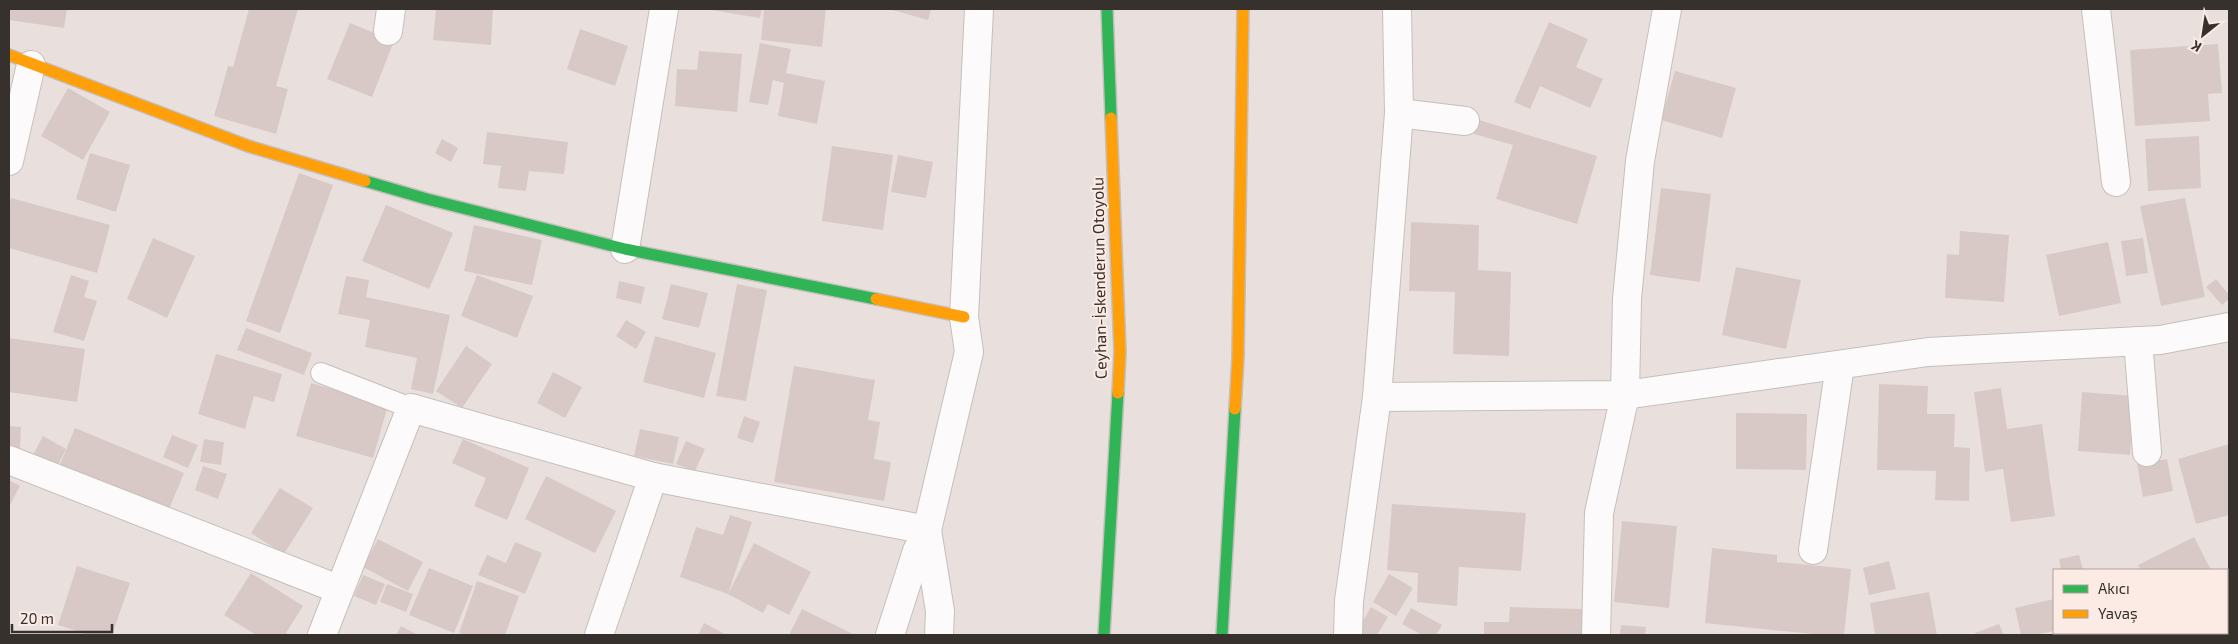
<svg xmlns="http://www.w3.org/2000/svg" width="2238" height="644" font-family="'Exo 2',sans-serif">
  <rect width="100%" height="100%" fill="#e9e0dd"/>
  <g fill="#d8c9c6">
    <path d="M9 9H67L64 28 9 20Z"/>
    <path d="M249 9H298L276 86 288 89 276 134 214 116 228 66 233 67Z"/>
    <path d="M436 9H493L491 45 433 40Z"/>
    <path d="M705 9H762L760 18Z"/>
    <path d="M764 9H826L822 47 761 40Z"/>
    <path d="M889 9H931L928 20Z"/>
    <path d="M1549 22 1588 39 1576 67 1603 79 1590 108 1540 86 1530 109 1514 102Z"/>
    <path d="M350 23 394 41 372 97 327 79Z"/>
    <path d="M580 29 628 46 615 86 567 69Z"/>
    <path d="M760 43 791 49 786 73 825 81 817 124 778 116 784 83 773 80 768 105 749 102Z"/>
    <path d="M2218 44 2222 93 2208 94 2210 121 2135 126 2130 50Z"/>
    <path d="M699 51 742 54 737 112 675 106 677 69 697 70Z"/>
    <path d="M1675 71 1736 88 1722 138 1661 120Z"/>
    <path d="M68 88 110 112 83 160 41 136Z"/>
    <path d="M1479 120 1597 156 1577 224 1496 199 1513 145 1474 134Z"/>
    <path d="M487 132 568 142 564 174 529 171 526 191 498 188 501 166 483 164Z"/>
    <path d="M2199 136 2201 188 2148 191 2145 139Z"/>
    <path d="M442 139 458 148 451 162 435 153Z"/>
    <path d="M832 146 893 155 883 230 822 221Z"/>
    <path d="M90 153 130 165 116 212 76 199Z"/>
    <path d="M898 155 933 162 926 198 891 192Z"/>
    <path d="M299 173 333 185 280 333 246 321Z"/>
    <path d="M1661 188 1711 194 1700 282 1650 275Z"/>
    <path d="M11 198 110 225 97 273 9 248V206Z"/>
    <path d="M2185 198 2205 297 2161 306 2140 206Z"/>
    <path d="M386 205 453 233 429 289 362 261Z"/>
    <path d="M1411 222 1479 225 1478 270 1511 272 1509 356 1453 354 1455 292 1409 291Z"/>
    <path d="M474 225 542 240 532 285 464 271Z"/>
    <path d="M1960 231 2009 235 2004 302 1945 298 1947 254 1959 255Z"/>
    <path d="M153 238 195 256 167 318 127 299Z"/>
    <path d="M2143 238 2148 273 2126 276 2121 241Z"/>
    <path d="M2108 242 2121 303 2059 316 2046 255Z"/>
    <path d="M1736 267 1801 280 1786 349 1722 335Z"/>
    <path d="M71 275 89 281 84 297 97 301 84 341 53 332Z"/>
    <path d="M477 275 533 296 517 338 461 316Z"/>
    <path d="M346 276 369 280 366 297 450 315 433 394 411 389 417 358 365 347 370 320 338 314Z"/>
    <path d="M2216 279 2229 295V299L2222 305 2206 287Z"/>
    <path d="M619 281 645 287 641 304 616 298Z"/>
    <path d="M671 284 708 293 699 328 662 319Z"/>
    <path d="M737 284 767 290 746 401 716 396Z"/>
    <path d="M626 320 646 332 636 349 616 336Z"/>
    <path d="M246 328 312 353 304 375 237 350Z"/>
    <path d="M655 336 716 353 704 398 643 382Z"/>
    <path d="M9 338 85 349 77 402 9 392Z"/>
    <path d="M466 346 492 364 462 408 436 391Z"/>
    <path d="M216 354 282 374 274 402 254 396 245 429 198 414Z"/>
    <path d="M794 366 875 380 868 420 880 422 874 459 891 462 884 501 774 482Z"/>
    <path d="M553 372 582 387 565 418 537 403Z"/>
    <path d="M311 383 388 405 373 458 296 436Z"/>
    <path d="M1879 384 1928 386 1927 414H1955L1954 447 1970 448 1969 501 1935 500 1936 471 1877 470Z"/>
    <path d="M2001 388 2007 429 2042 424 2055 516 2011 522 2003 469 1985 472 1974 392Z"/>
    <path d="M2082 392 2135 396 2130 455 2078 451Z"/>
    <path d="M1736 413 1807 414 1806 470 1736 469Z"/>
    <path d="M744 416 760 422 753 443 737 438Z"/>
    <path d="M9 426 21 427 20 448H9Z"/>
    <path d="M75 428 184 473 167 514 58 469Z"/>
    <path d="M640 429 679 437 673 464 634 456Z"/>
    <path d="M172 435 198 445 188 468 163 457Z"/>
    <path d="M43 436 66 449 57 467 33 455Z"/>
    <path d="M204 439 224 442 221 465 200 462Z"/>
    <path d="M463 439 529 468 507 520 474 506 486 478 452 463Z"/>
    <path d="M686 441 705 449 695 471 676 464Z"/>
    <path d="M2229 444V515L2196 524 2178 459Z"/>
    <path d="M2167 459 2173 491 2143 497 2137 464Z"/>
    <path d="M203 466 227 474 218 499 195 490Z"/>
    <path d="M546 476 616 511 595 553 525 519Z"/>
    <path d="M9 480 20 486 9 507Z"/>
    <path d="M280 488 313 508 284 554 251 533Z"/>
    <path d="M1392 504 1526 513 1521 571 1459 567 1457 606 1417 602 1418 573 1387 570Z"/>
    <path d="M730 515 752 522 728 594 680 577 696 527 723 535Z"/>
    <path d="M1622 521 1677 526 1669 608 1614 602Z"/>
    <path d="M2194 537 2211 570H2141L2138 565Z"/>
    <path d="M378 539 423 562 408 591 363 567Z"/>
    <path d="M515 542 542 553 525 594 478 575 487 555 506 563Z"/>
    <path d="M754 543 811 572 789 615 768 604 763 613 728 594Z"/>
    <path d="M1712 548 1777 555V562L1851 569 1844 635H1823L1705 623Z"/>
    <path d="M2079 555 2083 570H2061L2059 559Z"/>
    <path d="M1889 561 1896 589 1869 595 1863 568Z"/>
    <path d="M77 566 130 583 112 635H89L58 625Z"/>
    <path d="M429 568 473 586 454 633 409 615Z"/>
    <path d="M251 573 303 606 286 633 290 635H256L224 615Z"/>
    <path d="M1389 574 1413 588 1396 616 1373 602Z"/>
    <path d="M363 575 385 584 376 605 354 596Z"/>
    <path d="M477 581 519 596 505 635H466L459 633Z"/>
    <path d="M387 584 413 594 406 612 380 602Z"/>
    <path d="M1929 592 1937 635H1875L1870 603Z"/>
    <path d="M2054 599V631L2035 635H2021L2015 608Z"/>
    <path d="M1371 607 1388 617 1377 635H1355Z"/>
    <path d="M1510 607 1582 609V635H1484V622H1509Z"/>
    <path d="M1411 608 1442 625 1436 635H1422L1402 624Z"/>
    <path d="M802 609 855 635H789Z"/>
    <path d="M2227 622H2229V635H2200V633H2227Z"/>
    <path d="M704 623 727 635H698Z"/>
    <path d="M1999 624 2004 635H1976L1975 633Z"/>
    <path d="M1621 625 1646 627 1645 635H1620Z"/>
    <path d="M401 626 418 635H396Z"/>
  </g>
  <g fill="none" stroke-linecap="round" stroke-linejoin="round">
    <defs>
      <path id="lane" d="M321 373 411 408"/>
      <g id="street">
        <path d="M2096 9 2116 182"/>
        <path d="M388 31 391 9"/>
        <path d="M1399 113 1465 121"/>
        <path d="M9 161 31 65"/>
        <path d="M625 249 664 9"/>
        <path d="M2138 341 2147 452"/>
        <path d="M1377 397 1625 395 1928 352 2160 340 2229 327"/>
        <path d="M9 460 338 589"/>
        <path d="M1813 550 1840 365"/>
        <path d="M322 635 411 408 653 477 927 530 940 611 939 635"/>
        <path d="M599 635 653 477"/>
        <path d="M890 635 917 551 927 530 969 352 964 317 979 9"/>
        <path d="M1348 635 1349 601 1377 397 1399 113 1397 9"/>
        <path d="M1596 635 1599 513 1625 395 1627 299 1640 161 1667 9"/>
      </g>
      <g id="fast">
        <path d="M1107 9 1111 118"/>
        <path d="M365 181 427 199 625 249 876 299"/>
        <path d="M1104 635 1118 393"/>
        <path d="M1222 635 1235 409"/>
      </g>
      <g id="slow">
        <path d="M9 55 248 146 365 181"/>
        <path d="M1111 118 1120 352 1118 393"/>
        <path d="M876 299 964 317"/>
        <path d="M1235 409 1238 357 1243 9"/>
      </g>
    </defs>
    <use href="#lane" stroke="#c5bfbc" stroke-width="22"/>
    <use href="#street" stroke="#c5bfbc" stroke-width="30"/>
    <use href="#fast" stroke="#c5bfbc" stroke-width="14"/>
    <use href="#slow" stroke="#c5bfbc" stroke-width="14"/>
    <use href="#lane" stroke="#fcfafa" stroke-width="20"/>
    <use href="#street" stroke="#fcfafa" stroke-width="28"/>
    <use href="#fast" stroke="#30b455" stroke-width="11"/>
    <use href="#slow" stroke="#ff9f0a" stroke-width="11"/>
  </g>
  <g text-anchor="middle" stroke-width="4" stroke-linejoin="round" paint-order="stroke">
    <g font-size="16" fill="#37312e" stroke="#fcebe4">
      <text transform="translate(1099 278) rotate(-91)" y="6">Ceyhan-İskenderun Otoyolu</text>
    </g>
  </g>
  <rect width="2238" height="644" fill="none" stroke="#37312e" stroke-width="20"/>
  <rect x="2053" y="569" width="175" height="65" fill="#fcebe4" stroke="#ada19b"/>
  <rect x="2063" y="585" width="25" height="8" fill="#30b455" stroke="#ada19b"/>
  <text x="2098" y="594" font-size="15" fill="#37312e">Akıcı</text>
  <rect x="2063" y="610" width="25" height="8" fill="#ff9f0a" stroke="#ada19b"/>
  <text x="2098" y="619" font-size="15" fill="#37312e">Yavaş</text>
  <g transform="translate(2203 35) rotate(210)" stroke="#fcebe4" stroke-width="4" paint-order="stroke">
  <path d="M0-4L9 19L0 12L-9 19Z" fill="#37312e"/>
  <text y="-8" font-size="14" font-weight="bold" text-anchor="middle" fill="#37312e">K</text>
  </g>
  <path d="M12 624v8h100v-8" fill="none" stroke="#37312e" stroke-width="2.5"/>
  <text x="20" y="624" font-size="15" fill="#37312e" stroke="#fcebe4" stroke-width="4" paint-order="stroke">20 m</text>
</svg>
